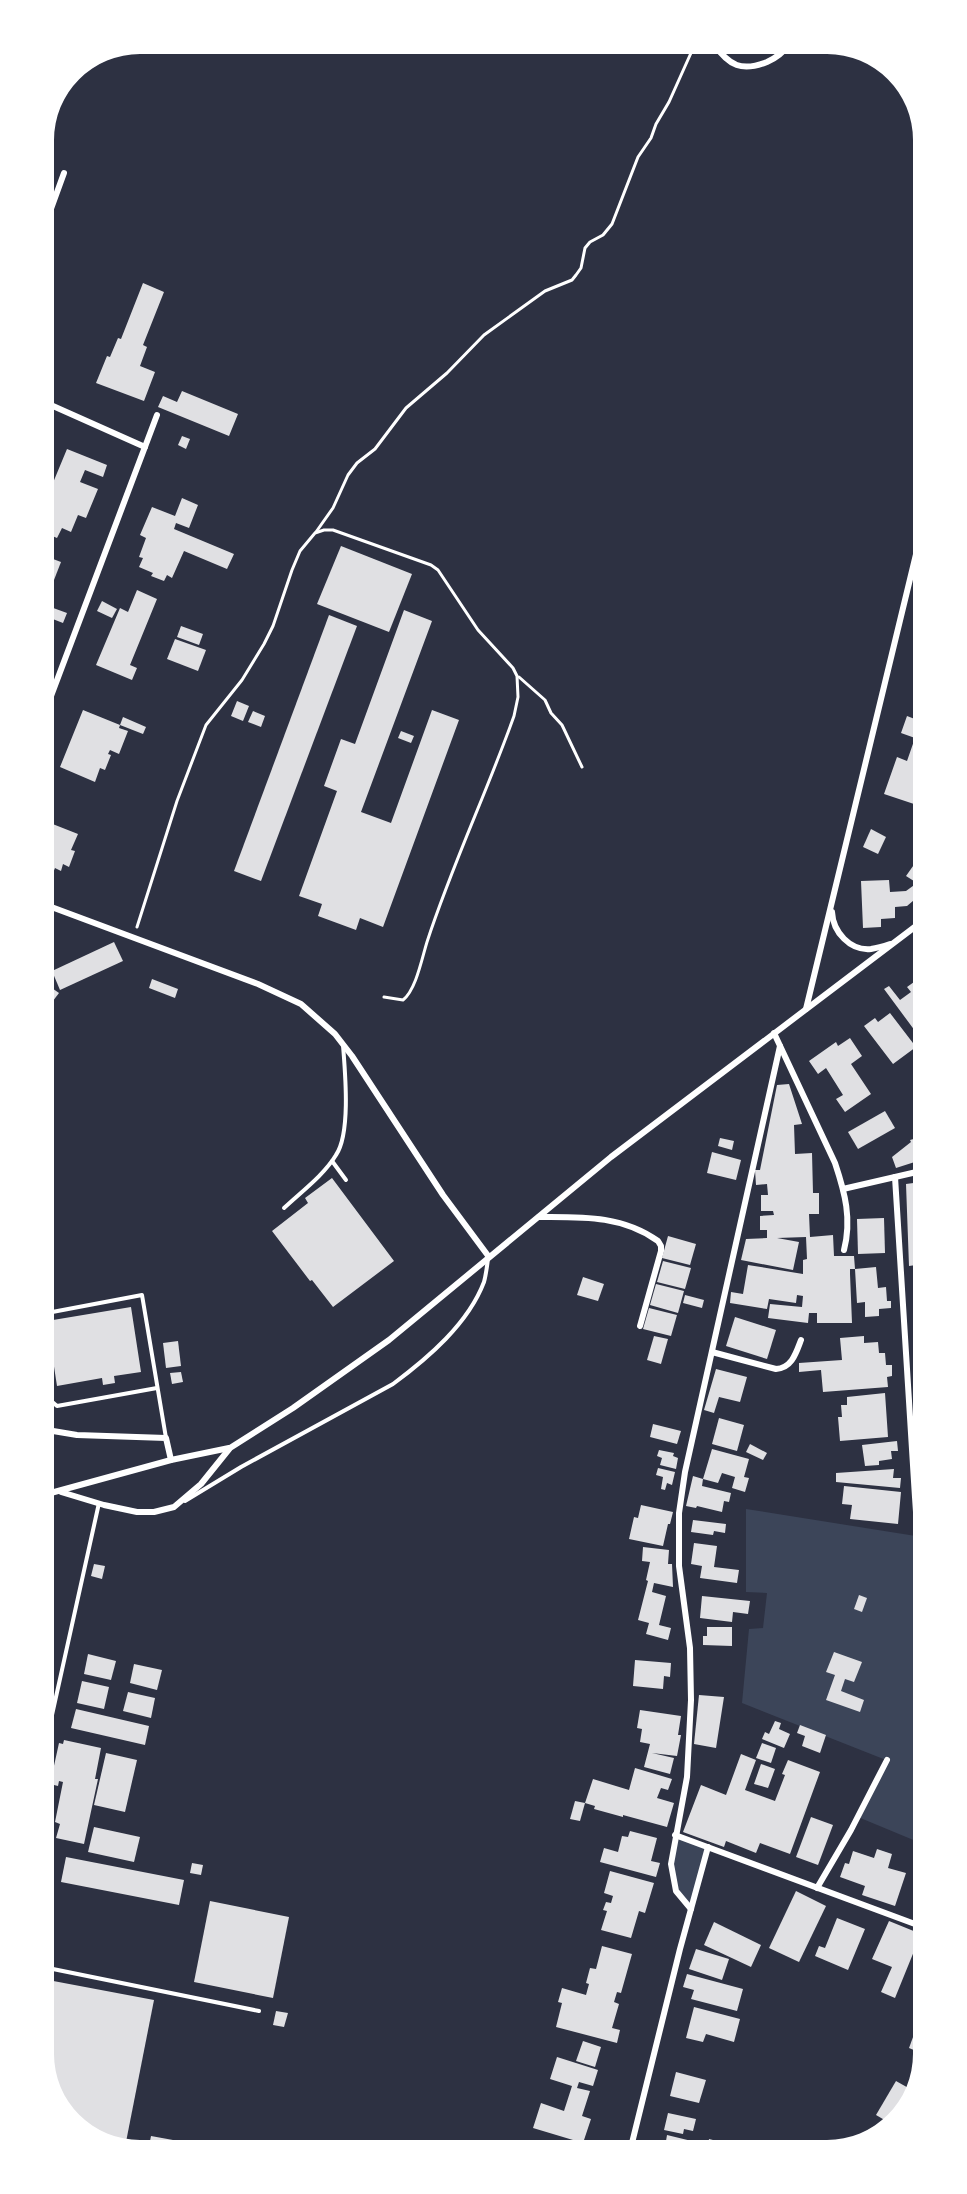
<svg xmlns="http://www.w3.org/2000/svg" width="967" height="2194" font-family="Lato,sans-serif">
  <rect width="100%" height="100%" fill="#2d3142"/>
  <g fill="#3c4559">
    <path d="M746 1509 922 1537 923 1844 858 1817 886 1760 742 1703 749 1629 763 1628 767 1593 746 1592Z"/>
    <path d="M675 1835 708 1847 691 1909 672 1880Z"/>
  </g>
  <g fill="#e0e0e3">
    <path d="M143 283 164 292 143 345 147 347 140 366 155 372 144 401 96 383 107 356 110 357 118 338 121 339Z"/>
    <path d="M182 391 238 414 229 436 158 407 163 396 177 402Z"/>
    <path d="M182 436 190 439 186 449 178 445Z"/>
    <path d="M67 449 107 465 103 477 85 470 80 482 98 489 86 518 78 515 71 532 62 528 57 538 45 533V517L50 504 45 502Z"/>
    <path d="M182 498 198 505 189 528 176 523 174 529 234 554 227 569 184 551 172 578 167 575 164 581 151 576 153 573 139 567 143 558 139 557 146 538 140 535 152 507 175 516Z"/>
    <path d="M341 546 412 574 389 632 317 604Z"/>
    <path d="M45 556 61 562 45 603Z"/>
    <path d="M137 590 157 599 130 665 137 668 132 680 96 665 120 608 128 612Z"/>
    <path d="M102 601 117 609 112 618 97 611Z"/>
    <path d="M45 605 67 613 63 623 45 616Z"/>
    <path d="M404 610 432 621 361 812 391 823 432 710 459 720 383 927 360 918 356 930 318 916 322 904 299 896 337 791 324 786 341 739 355 744Z"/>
    <path d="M329 615 357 626 261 881 234 871Z"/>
    <path d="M181 626 203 634 199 645 177 637Z"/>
    <path d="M175 639 206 650 198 671 167 659Z"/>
    <path d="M237 701 249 706 243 721 231 716Z"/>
    <path d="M83 710 120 725 119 728 128 731 119 754 110 750 108 754 111 755 105 770 100 768 95 782 60 767Z"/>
    <path d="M253 711 265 716 261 727 248 722Z"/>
    <path d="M907 716 920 721V806L884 794 897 757 907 761 915 738 901 733Z"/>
    <path d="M123 717 146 727 143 734 120 725Z"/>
    <path d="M401 731 414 736 411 743 398 738Z"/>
    <path d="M45 821 78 834 71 850 75 851 69 867 63 864 61 871 55 868 50 880 46 878Z"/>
    <path d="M871 829 886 837 878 854 863 847Z"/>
    <path d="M918 859 920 861V895L907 906 895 907V918L881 919V927L863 928 861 881 889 880 890 892 906 891 917 883 906 876Z"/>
    <path d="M114 942 123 961 60 990 52 971Z"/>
    <path d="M152 979 178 989 175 998 149 988Z"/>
    <path d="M914 982 918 987 921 985V1039L884 989 889 986 900 1000 911 992 907 987Z"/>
    <path d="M49 986 59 993 46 1010V990Z"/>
    <path d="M890 1013 916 1047 893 1064 864 1026 875 1018 878 1022Z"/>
    <path d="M850 1038 862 1056 851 1064 871 1094 845 1112 836 1099 843 1095 826 1068 818 1074 809 1061 836 1042 838 1046Z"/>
    <path d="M789 1084 802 1124 794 1125 795 1154 812 1153 813 1193H819V1214H809L810 1237 833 1235 834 1256H854L855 1269H850V1274L852 1323H817V1313H809L808 1323 768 1318 770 1304 802 1307 803 1296 797 1295 796 1303 769 1299 767 1309 730 1303 731 1292 743 1294 748 1265 803 1274V1260L807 1259 806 1237 777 1238 799 1242 793 1270 741 1260 746 1239 767 1238V1230H760V1216L774 1215 773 1211H761V1195H768L767 1184 756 1185 755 1170H760L777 1085Z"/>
    <path d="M885 1111 895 1128 858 1149 848 1132Z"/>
    <path d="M921 1137V1160L896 1168 892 1157 911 1142 910 1140Z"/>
    <path d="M720 1138 734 1141 732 1150 718 1146Z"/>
    <path d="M712 1152 741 1160 736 1180 707 1173Z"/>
    <path d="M332 1178 394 1261 333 1307 312 1280 310 1281 272 1231 308 1203 305 1198Z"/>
    <path d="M921 1182V1287H917L916 1265 909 1266 906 1184Z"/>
    <path d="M884 1218 885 1253 858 1254 857 1219Z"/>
    <path d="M668 1236 696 1244 690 1265 662 1258Z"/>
    <path d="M663 1261 691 1268 685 1289 657 1282Z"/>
    <path d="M876 1267 878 1288 886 1287 887 1301H891V1308L879 1309V1316L865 1317V1302L857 1303 855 1269Z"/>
    <path d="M583 1277 604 1284 598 1301 577 1295Z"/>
    <path d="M656 1284 684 1291 678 1313 650 1305Z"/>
    <path d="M685 1295 704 1300 702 1308 683 1303Z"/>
    <path d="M131 1307 141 1372 114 1376 115 1383 103 1385 102 1378 57 1386 47 1321Z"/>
    <path d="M649 1308 677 1315 671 1336 643 1329Z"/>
    <path d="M735 1317 776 1330 767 1359 726 1346Z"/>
    <path d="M913 1317H922V1342L914 1341Z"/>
    <path d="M654 1336 668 1339 661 1364 647 1360Z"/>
    <path d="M864 1336V1343L878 1342 879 1353H885L886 1365H892V1376L887 1377 888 1387 823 1392 821 1370 799 1372V1363L842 1360 840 1338Z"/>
    <path d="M178 1341 181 1366 166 1368 163 1343Z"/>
    <path d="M716 1369 747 1377 740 1402 719 1397 714 1413 704 1410Z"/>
    <path d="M181 1372 183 1382 172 1384 170 1373Z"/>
    <path d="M885 1393 888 1437 840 1441 838 1417H842L841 1405H847V1397Z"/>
    <path d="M917 1412H922V1451H920Z"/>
    <path d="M719 1418 744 1425 737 1451 712 1444Z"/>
    <path d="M653 1424 681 1431 677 1444 650 1437Z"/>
    <path d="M897 1441 898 1451H891L892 1459 879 1461V1465L865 1466 862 1445Z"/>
    <path d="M750 1444 767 1453 763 1460 746 1452Z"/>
    <path d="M712 1449 749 1459 744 1477 749 1478 745 1492 732 1488 735 1477 722 1473 718 1483 703 1479 702 1486 731 1493 729 1502 724 1501 722 1512 697 1506 696 1508 686 1506 693 1476 703 1479Z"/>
    <path d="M659 1450 674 1453 673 1456 678 1458 676 1469 660 1465 662 1458 657 1456Z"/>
    <path d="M658 1468 675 1472 672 1485 667 1483 665 1490 661 1489 663 1477 656 1475Z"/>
    <path d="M894 1469 893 1478H901L900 1488 836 1482V1473Z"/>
    <path d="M844 1486 901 1492 898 1524 850 1519 852 1505 842 1504Z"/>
    <path d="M641 1505 673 1512 670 1524H668L663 1546 629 1539 634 1517 638 1518Z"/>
    <path d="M693 1520 726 1524 725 1533 714 1531 713 1535 691 1532Z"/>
    <path d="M694 1543 717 1546 714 1567 739 1570 737 1583 700 1578 702 1566 691 1564Z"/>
    <path d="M643 1547 669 1550 668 1564H672L673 1587 654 1583 652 1592 666 1596 659 1625 671 1628 668 1640 646 1634 649 1623 638 1620 648 1581 646 1580 650 1562 642 1561Z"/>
    <path d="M94 1564 105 1566 102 1579 91 1576Z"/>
    <path d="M859 1595 867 1598 862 1612 854 1609Z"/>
    <path d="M702 1596 750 1601 748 1614 733 1612 732 1622 700 1618Z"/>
    <path d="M707 1627H732V1646L703 1645V1636H707Z"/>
    <path d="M834 1652 862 1662 854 1682 845 1679 841 1691 864 1700 860 1712 826 1700 835 1675 826 1672Z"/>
    <path d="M88 1654 116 1661 111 1680 84 1674Z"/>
    <path d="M635 1660 671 1663 670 1677 664 1676 663 1689 633 1686Z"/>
    <path d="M134 1664 162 1670 157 1690 130 1683Z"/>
    <path d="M82 1681 109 1687 104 1709 77 1703Z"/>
    <path d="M128 1692 155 1698 151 1718 123 1711Z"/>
    <path d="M699 1695 724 1697 716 1748 694 1744Z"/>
    <path d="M76 1709 149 1726 145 1745 71 1728Z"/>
    <path d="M640 1710 681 1716 678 1735H681L677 1756 652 1753 674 1758 670 1774 644 1767 650 1744 640 1742 642 1729 637 1728Z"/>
    <path d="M775 1721 781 1723 779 1729 790 1734 784 1748 762 1739 765 1732 769 1734Z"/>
    <path d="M800 1725 826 1735 820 1753 802 1746 805 1736 797 1733Z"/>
    <path d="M64 1740 101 1748 95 1779H98L84 1844 56 1838 60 1824 55 1822 63 1782 59 1781 58 1786 50 1784 59 1743 63 1744Z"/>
    <path d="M762 1743 776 1748 771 1763 756 1758Z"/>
    <path d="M106 1753 137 1760 125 1812 94 1805Z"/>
    <path d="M741 1754 756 1760 745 1790 775 1801 785 1775 782 1774 788 1760 820 1772 790 1854 760 1843 756 1853 726 1841 724 1847 683 1832 701 1785 726 1795Z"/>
    <path d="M761 1764 775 1769 768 1788 754 1784Z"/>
    <path d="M635 1768 672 1779 668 1790 661 1788 657 1798 674 1803 667 1827 623 1815V1817L594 1809 595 1806 585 1803 593 1779 629 1790Z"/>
    <path d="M575 1801 585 1803 580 1821 570 1819Z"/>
    <path d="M811 1817 833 1825 818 1865 796 1857Z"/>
    <path d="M94 1827 140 1837 134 1862 88 1852Z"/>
    <path d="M630 1831 657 1838 651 1861 660 1863 656 1877 600 1862 604 1848 618 1852 622 1836 628 1837Z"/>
    <path d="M877 1849 892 1854 888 1868 906 1873 895 1906 862 1895 865 1886 840 1877 845 1863 849 1864 853 1851 874 1858Z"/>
    <path d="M66 1857 184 1880 179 1905 61 1882Z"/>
    <path d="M192 1863 203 1865 201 1875 190 1873Z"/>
    <path d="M610 1871 654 1883 645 1913 639 1911 631 1938 601 1930 607 1911 603 1910 606 1902 611 1903 613 1896 604 1893Z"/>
    <path d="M796 1891 826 1906 799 1962 769 1948Z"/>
    <path d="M210 1901 289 1917 273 1998 194 1982Z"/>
    <path d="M837 1918 865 1929 848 1970 815 1956 819 1946 825 1948Z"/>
    <path d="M889 1921 921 1934 895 1998 881 1992 892 1967 872 1959Z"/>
    <path d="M714 1922 761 1945 751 1967 704 1945Z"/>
    <path d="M602 1946 632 1954 621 1993 617 1992 614 2002 619 2004 612 2028 620 2030 617 2043 556 2027 562 2003 558 2002 562 1988 586 1995 589 1984 586 1983 590 1968 596 1969Z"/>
    <path d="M696 1949 729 1959 722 1980 689 1969Z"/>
    <path d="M687 1974 743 1989 737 2011 691 1999 694 1990 683 1987Z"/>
    <path d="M48 1980 154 2000 125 2147 81 2130 49 2085Z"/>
    <path d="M694 2007 740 2019 734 2042 706 2034 703 2042 686 2038Z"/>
    <path d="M276 2011 288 2013 284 2027 273 2025Z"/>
    <path d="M919 2021 923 2023V2047L921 2053 909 2048Z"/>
    <path d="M583 2041 601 2047 595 2067 576 2061Z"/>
    <path d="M557 2057 598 2070 593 2086 579 2082 577 2088 590 2091 582 2116 591 2119 583 2143 533 2128 541 2103 564 2111 572 2086 550 2079Z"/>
    <path d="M676 2072 706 2080 699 2103 670 2096Z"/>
    <path d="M896 2081 912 2090 907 2108 888 2122 876 2115Z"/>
    <path d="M668 2113 696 2119 693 2131 684 2129 683 2134 664 2130Z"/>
    <path d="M667 2135 708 2145 709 2139 721 2142 720 2146 665 2147Z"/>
    <path d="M151 2136 206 2146 205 2150H141L142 2145 149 2146Z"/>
  </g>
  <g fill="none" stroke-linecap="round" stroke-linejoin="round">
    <g stroke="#fff" stroke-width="3">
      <path d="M316 532 333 508 348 475 357 463 375 449 406 408 447 373 484 335 545 291 572 280 576 275 581 268 585 248 590 242 603 235 612 224 638 157 651 138 656 124 669 102 695 44"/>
      <path d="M519 677 545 700 551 713 562 725 582 767"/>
      <path d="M137 927 177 801 206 725 242 680 264 644 273 626 292 570 300 551 315 533 324 530H333L431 565 438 570 478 630 513 668 517 676 518 697 514 716C487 792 452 865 427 942 422 958 416 990 403 1000L384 997"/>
    </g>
    <g stroke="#fff" stroke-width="4">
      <path d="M332 1161 346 1180"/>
      <path d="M284 1208C301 1192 324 1175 336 1155 351 1133 345 1071 343 1045"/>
      <path d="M47 1313 142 1295 166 1438"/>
      <path d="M47 1376 50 1400 57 1406 157 1388"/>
      <path d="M185 1501 241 1467 393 1384C428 1358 468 1324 484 1282 486 1275 487 1266 488 1259"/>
      <path d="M48 1733 99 1503"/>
      <path d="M48 1968 259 2011"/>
    </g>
    <g stroke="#fff" stroke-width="6">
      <path d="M714 44C729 66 742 72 767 62 776 58 783 53 789 44"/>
      <path d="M44 228 64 173"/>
      <path d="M44 402 145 447"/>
      <path d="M45 712 157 415"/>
      <path d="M46 905 258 984 301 1004 335 1034 352 1056 443 1195 489 1257"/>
      <path d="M832 912C833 932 850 951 871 949 877 948 884 946 890 944"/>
      <path d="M806 1009 919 542"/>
      <path d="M774 1033 835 1163C845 1193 852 1219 844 1250"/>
      <path d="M895 1177 915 1497 916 1512 922 1518"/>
      <path d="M843 1189 921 1171"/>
      <path d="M539 1217C581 1217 622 1215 658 1241L661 1246V1251L640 1326"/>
      <path d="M712 1352 776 1369C792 1368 796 1353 801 1340"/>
      <path d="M47 1430 77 1435 166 1438 171 1460"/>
      <path d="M61 1492 104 1505 137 1512H154L174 1507 201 1484 230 1448 293 1408 389 1340 611 1157 920 923"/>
      <path d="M47 1494 171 1460 229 1448"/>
      <path d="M675 1835 923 1927"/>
      <path d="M817 1888 851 1830 887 1760"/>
      <path d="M691 1909 676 1891 671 1864 687 1777 691 1700 690 1648 679 1566V1513L685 1472 780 1046"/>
      <path d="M631 2147 680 1949 708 1847"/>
    </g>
  </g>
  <path d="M0 0H967V2194H0ZM140 54H827A86 86 0 0 1 913 140V2054A86 86 0 0 1 827 2140H140A86 86 0 0 1 54 2054V140A86 86 0 0 1 140 54Z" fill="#fff" fill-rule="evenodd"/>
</svg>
